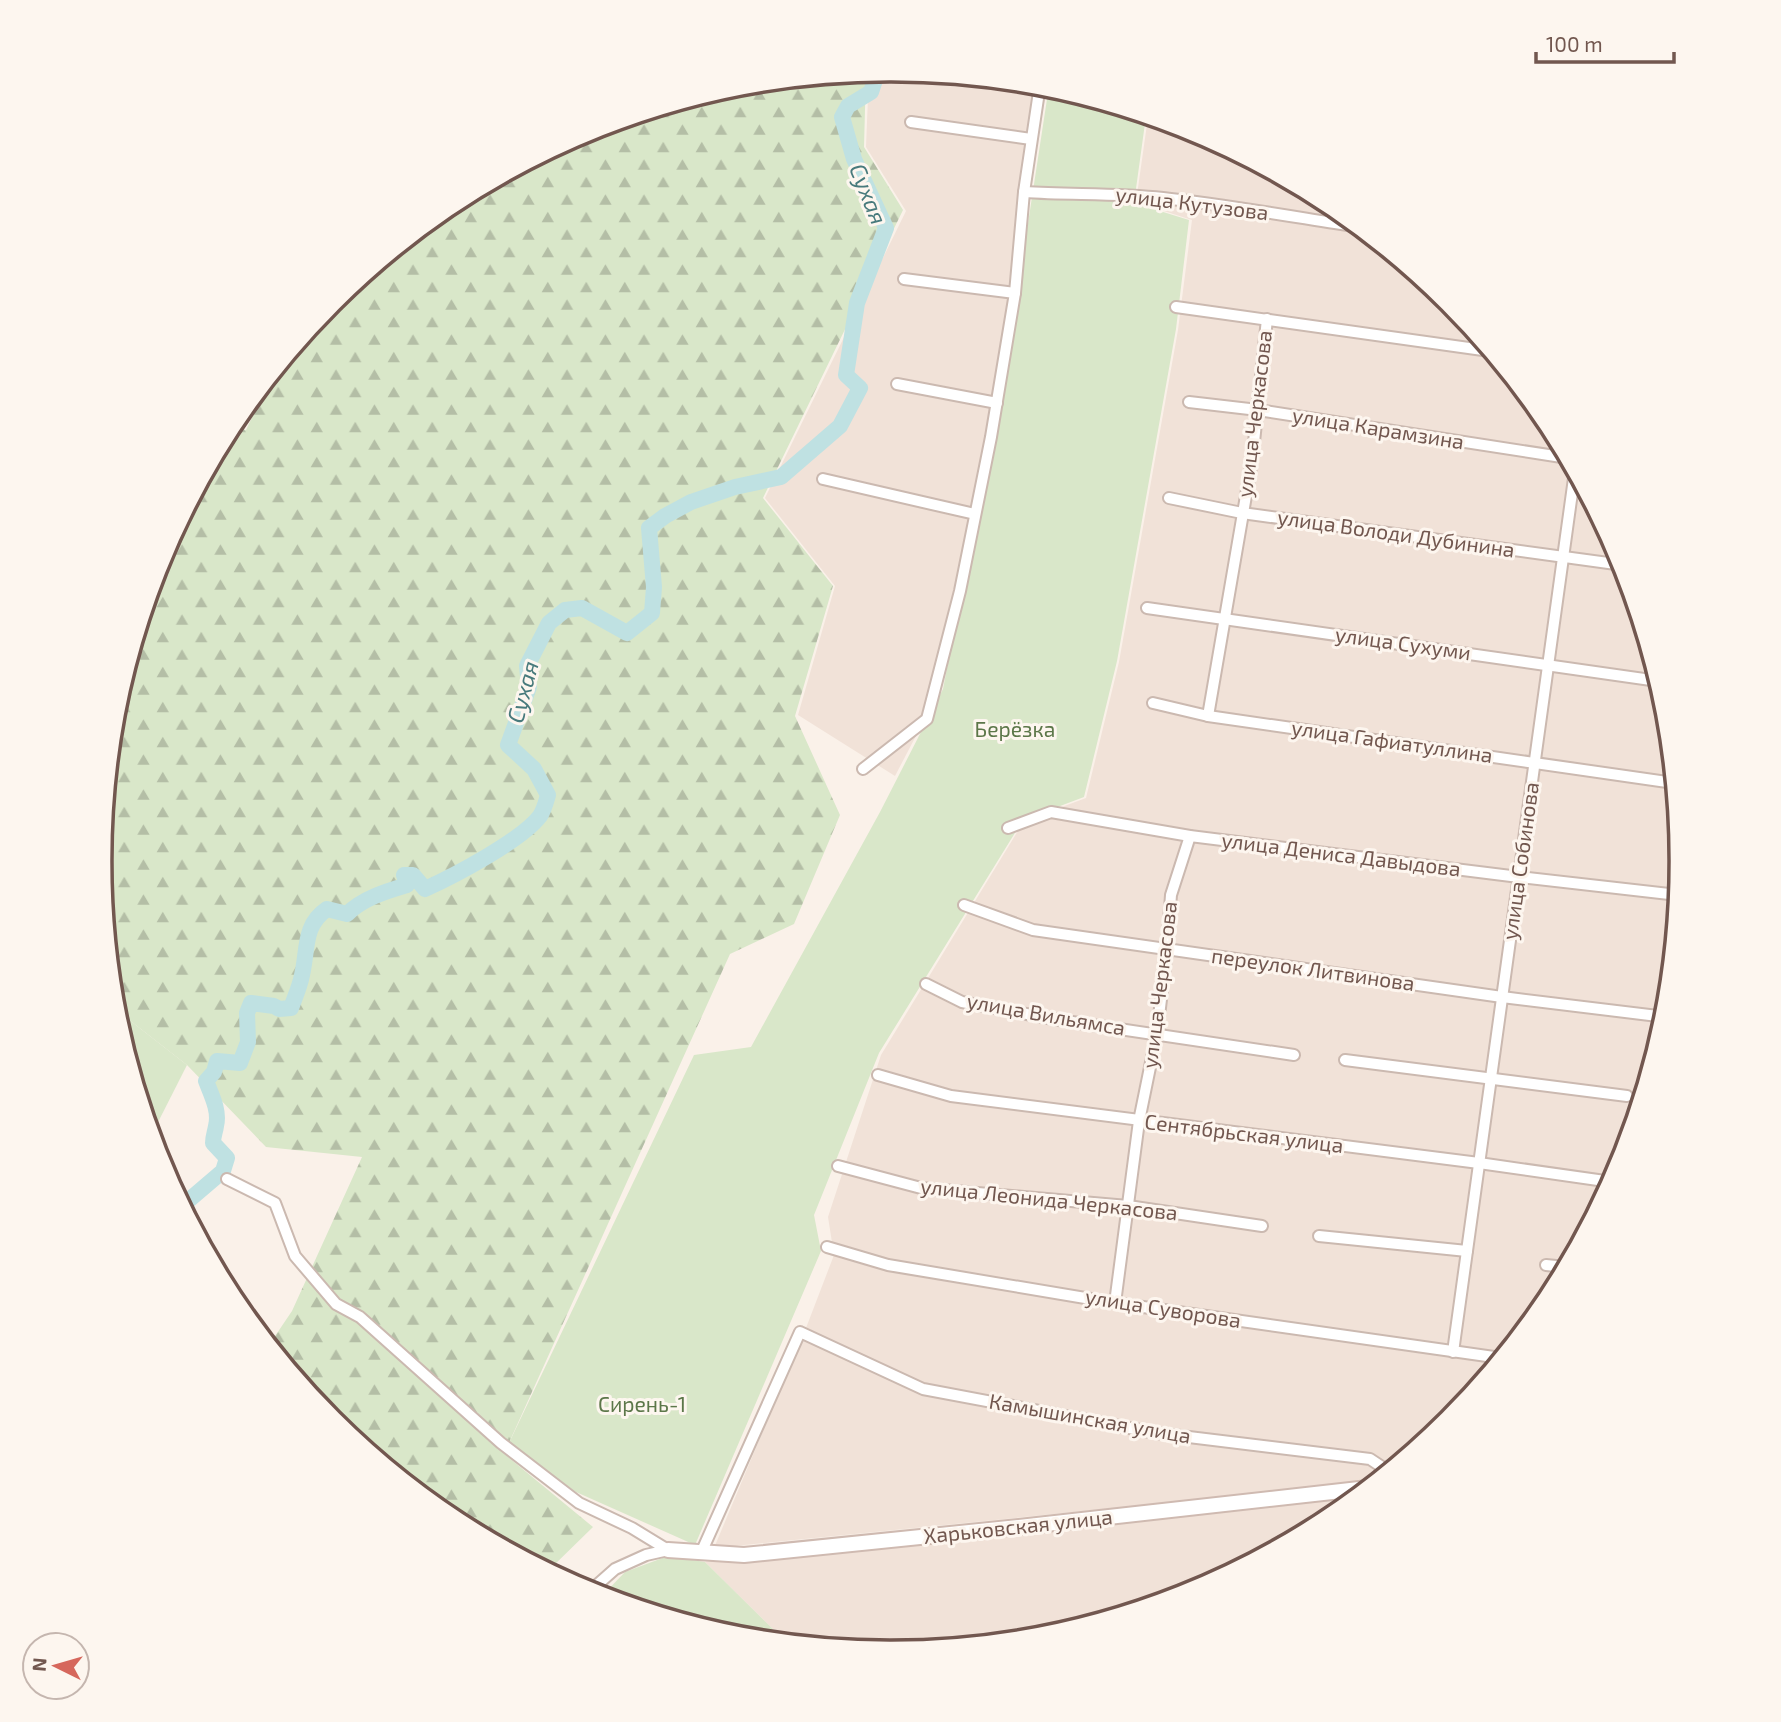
<svg xmlns="http://www.w3.org/2000/svg" width="1781" height="1722" font-family="'Exo 2',sans-serif">
  <defs>
    <pattern id="forest-firs" width="22" height="20" patternUnits="userSpaceOnUse" patternTransform="scale(1.75)"><rect width="22" height="20" fill="#d9e7c9"/><path d="M5 1l3.5 6h-7zM16 11l3.5 6h-7z" fill="#b4bea6"/></pattern>
  </defs>
  <rect width="100%" height="100%" fill="#faf1e9"/>
  <g fill="#f1e2d8">
    <path d="M891 70 1047 86 988 437 941 688 895 776 798 715 835 586 765 498 906 211 866 147 869 72Z"/>
    <path d="M1148 117 1194 130 1330 204 1450 302 1548 422 1621 559 1666 707 1681 861 1666 1016 1621 1164 1548 1301 1450 1421 1375 1482 714 1548 806 1328 834 1255 828 1217 881 1055 1024 821 1086 798 1119 662 1178 330 1192 220 1136 202Z"/>
    <path d="M1356 1497 1330 1519 1193 1592 1044 1637 890 1652 786 1642 705 1562Z"/>
  </g>
  <path fill="url(#forest-firs)" d="M866 72 864 147 903 210 763 498 833 586 795 716 840 815 794 924 730 954 508 1445 502 1452 593 1527 548 1571 451 1518 331 1420 269 1345 292 1311 362 1157 266 1147 187 1065 114 1008 100 861 115 706 160 558 230 427 246 430 274 371 331 301 451 203 588 130 737 85Z"/>
  <g fill="#d9e7c9">
    <path d="M1049 86 1146 116 1134 203 1189 220 1176 329 1117 661 1084 797 1023 820 879 1053 814 1215 821 1251 695 1545 576 1492 508 1445 694 1055 751 1047 880 812 943 689 1012 328Z"/>
    <path d="M114 1008 187 1065 151 1136 115 1015Z"/>
    <path d="M668 1556 705 1562 786 1642 736 1637 602 1596 625 1572Z"/>
  </g>
  <g fill="none" stroke-linecap="round" stroke-linejoin="round">
    <path stroke="#bfe1e2" stroke-width="16" d="M182 1206 223 1171 227 1158 213 1143C213 1136 215 1133 216 1126 220 1111 211 1094 206 1081L214 1072 217 1061 240 1063 248 1042 247 1013 251 1003 274 1006 279 1009 291 1008C295 997 300 986 302 975 308 950 303 925 327 909L347 914C363 898 387 891 407 885L404 875H413L425 889C454 876 522 840 540 816 544 810 546 802 548 795L534 769 508 745 529 687 527 666 549 623 565 610 582 608 627 633 652 613 654 587 649 528 665 516 691 502 735 487 781 477 840 426 860 388 846 375 857 303 886 228 854 159 842 117 848 106 871 92 878 71"/>
    <defs>
      <g id="street">
        <path d="M911 122 1031 139"/>
        <path d="M1024 192C1070 195 1117 193 1163 198 1228 205 1294 217 1359 227"/>
        <path d="M904 279 1015 293"/>
        <path d="M1176 307 1490 351"/>
        <path d="M897 384 997 403"/>
        <path d="M1189 402 1258 410 1568 458"/>
        <path d="M823 479 975 514"/>
        <path d="M1169 498 1242 513 1623 565"/>
        <path d="M1147 608 1658 681"/>
        <path d="M1153 703 1208 716 1674 783"/>
        <path d="M1208 716 1252 461 1267 319"/>
        <path d="M863 769 927 719 960 591 991 437 1015 293 1024 192 1040 85"/>
        <path d="M1008 828 1051 812 1190 836 1519 877 1678 895"/>
        <path d="M964 905 1033 930 1502 997 1666 1017"/>
        <path d="M926 984 962 1002 1059 1020 1294 1055"/>
        <path d="M1345 1060 1627 1096"/>
        <path d="M878 1075 951 1096 1479 1163 1612 1182"/>
        <path d="M838 1166 921 1188 1128 1206 1262 1226"/>
        <path d="M227 1179 275 1203 295 1256 336 1304 360 1317 501 1443 579 1503 632 1528 668 1550"/>
        <path d="M1319 1236 1467 1251"/>
        <path d="M827 1247 888 1265 1115 1303 1501 1358"/>
        <path d="M1546 1265 1566 1267"/>
        <path d="M1115 1303 1139 1121 1157 1033 1167 949 1171 895 1190 836"/>
        <path d="M1453 1352 1575 471"/>
        <path d="M701 1553 800 1332 923 1389 1156 1433 1370 1459 1388 1471"/>
        <path d="M589 1592 615 1569 646 1555 668 1550"/>
        <path d="M908 1645 912 1650"/>
      </g>
      <path id="secondary" d="M668 1550 744 1555 1028 1526 1368 1488"/>
    </defs>
    <use href="#street" stroke="#cbb9b0" stroke-width="14"/>
    <use href="#secondary" stroke="#cfbab1" stroke-width="18"/>
    <use href="#street" stroke="#fff" stroke-width="10"/>
    <use href="#secondary" stroke="#fff" stroke-width="14"/>
  </g>
  <g text-anchor="middle" stroke-width="6" stroke-linejoin="round" paint-order="stroke">
    <g font-size="21" fill="#72574f" stroke="#fdf6ef">
      <text transform="translate(1192 204) rotate(7)" y="7">улица Кутузова</text>
      <text transform="translate(1255 414) rotate(-83)" y="7">улица Черкасова</text>
      <text transform="translate(1378 429) rotate(9)" y="7">улица Карамзина</text>
      <text transform="translate(1396 534) rotate(8)" y="7">улица Володи Дубинина</text>
      <text transform="translate(1403 644) rotate(8)" y="7">улица Сухуми</text>
      <text transform="translate(1392 742) rotate(8)" y="7">улица Гафиатуллина</text>
      <text transform="translate(1341 855) rotate(7)" y="7">улица Дениса Давыдова</text>
      <text transform="translate(1521 861) rotate(-82)" y="7">улица Собинова</text>
      <text transform="translate(1313 970) rotate(8)" y="7">переулок Литвинова</text>
      <text transform="translate(1160 985) rotate(-83)" y="7">улица Черкасова</text>
      <text transform="translate(1046 1015) rotate(10)" y="7">улица Вильямса</text>
      <text transform="translate(1244 1134) rotate(7)" y="7">Сентябрьская улица</text>
      <text transform="translate(1049 1200) rotate(6)" y="7">улица Леонида Черкасова</text>
      <text transform="translate(1163 1309) rotate(9)" y="7">улица Суворова</text>
      <text transform="translate(1090 1419) rotate(10)" y="7">Камышинская улица</text>
      <text transform="translate(1018 1527) rotate(-6)" y="7">Харьковская улица</text>
    </g>
    <g font-size="21" fill="#5c7749" stroke="#fdf6ef">
      <text x="1015" y="737">Берёзка</text>
      <text x="642" y="1412">Сирень-1</text>
    </g>
    <g font-size="23" font-style="italic" fill="#487a7c" stroke="#fdf6ef">
      <text transform="translate(868 194) rotate(68)" y="8">Сухая</text>
      <text transform="translate(523 692) rotate(-75)" y="8">Сухая</text>
    </g>
  </g>
  <path d="M0 0H1781V1722H0ZM890 82H891A778 778 0 0 1 1669 860V862A778 778 0 0 1 891 1640H890A778 778 0 0 1 112 862V860A778 778 0 0 1 890 82Z" fill="#fdf6ef" fill-rule="evenodd"/>
  <path fill="none" stroke="#72574f" stroke-width="3.5" d="M890 82H891A778 778 0 0 1 1669 860V862A778 778 0 0 1 891 1640H890A778 778 0 0 1 112 862V860A778 778 0 0 1 890 82Z"/>
  <g transform="translate(56 1666) rotate(275)"><circle r="33" fill="#fdf6ef" stroke="#c5b6af" stroke-width="2"/>
  <path d="M0-5L12 26L0 18L-12 26Z" fill="#d6675c"/>
  <text y="-10" font-size="19" font-weight="bold" text-anchor="middle" fill="#72574f">N</text>
  </g>
  <path d="M1536 52v10h138v-10" fill="none" stroke="#72574f" stroke-width="3.5"/>
  <text x="1546" y="52" font-size="21" fill="#72574f" stroke="#fdf6ef" stroke-width="5" paint-order="stroke">100 m</text>
</svg>
